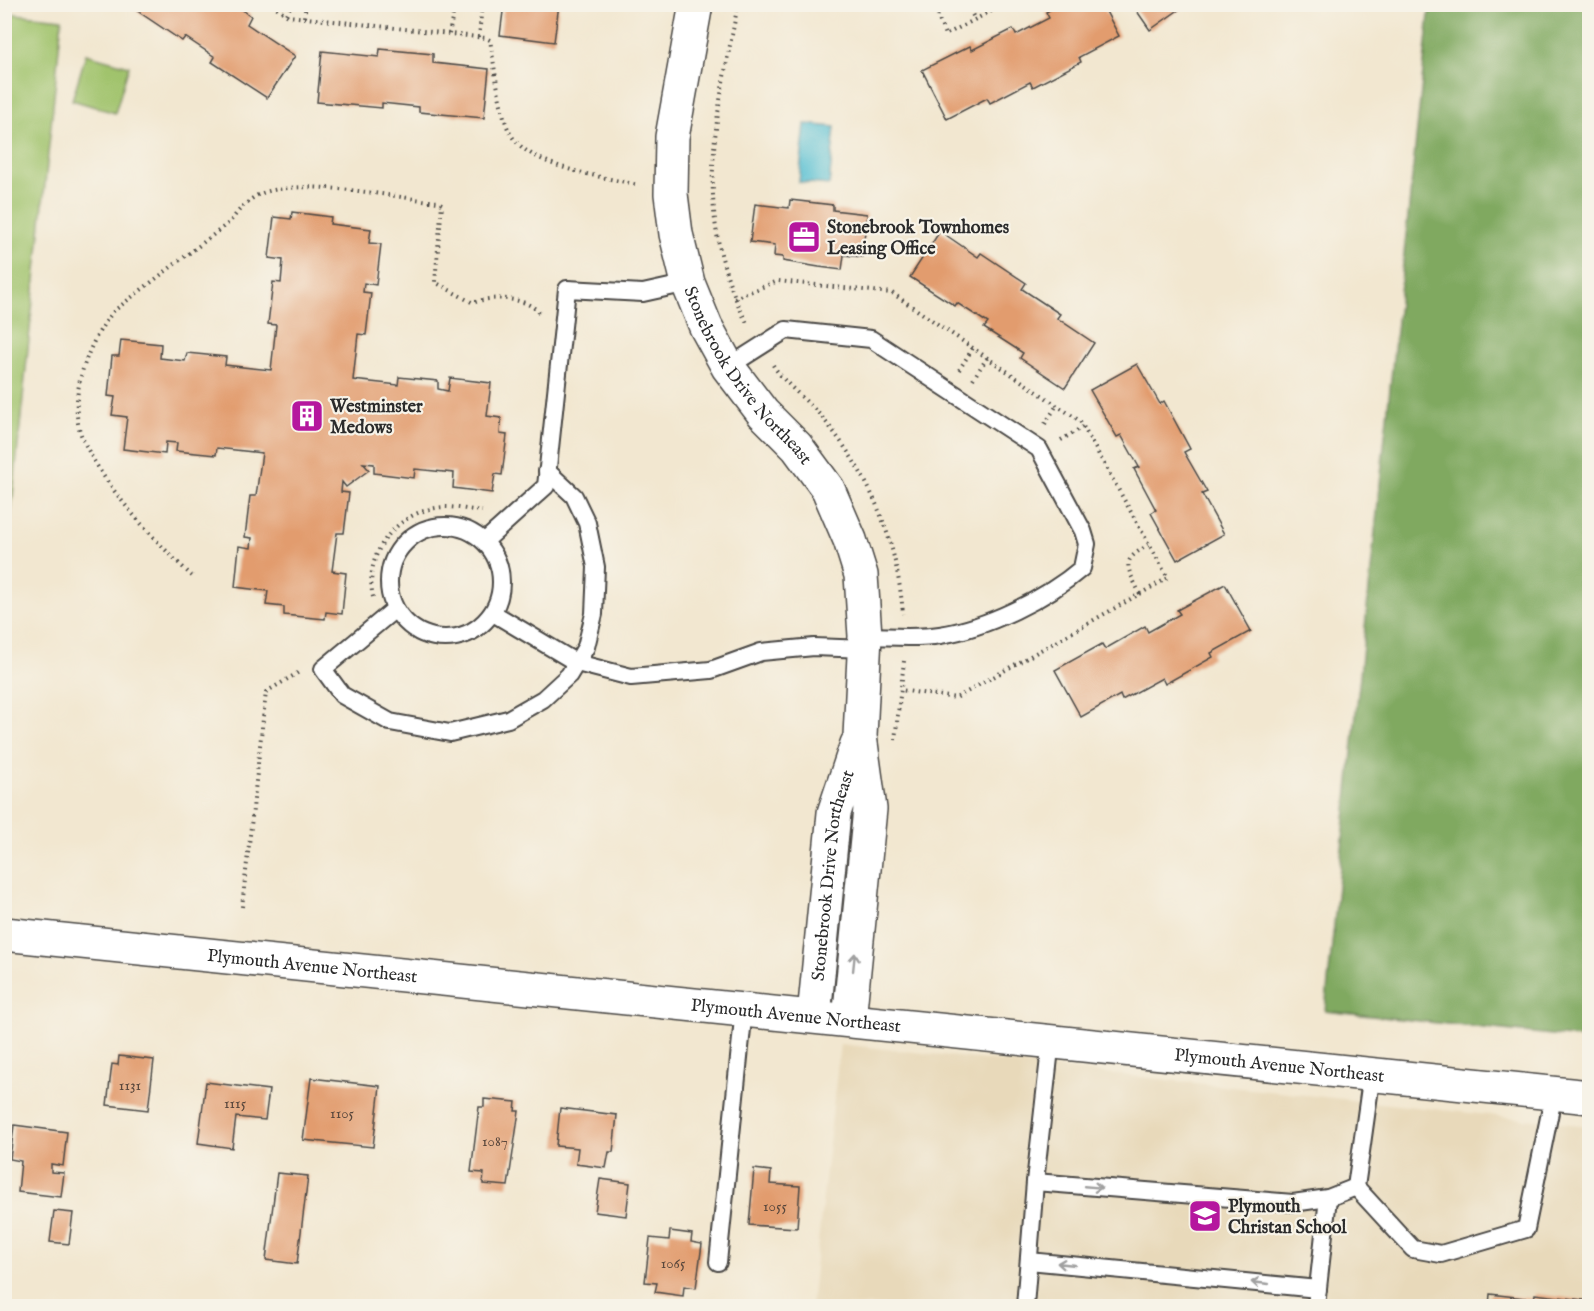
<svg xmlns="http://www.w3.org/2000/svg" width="1594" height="1311" font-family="'IM FELL English',serif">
  <rect width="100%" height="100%" fill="#f7f3e8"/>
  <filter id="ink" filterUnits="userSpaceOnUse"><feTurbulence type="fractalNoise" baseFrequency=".0167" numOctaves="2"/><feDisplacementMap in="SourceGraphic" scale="12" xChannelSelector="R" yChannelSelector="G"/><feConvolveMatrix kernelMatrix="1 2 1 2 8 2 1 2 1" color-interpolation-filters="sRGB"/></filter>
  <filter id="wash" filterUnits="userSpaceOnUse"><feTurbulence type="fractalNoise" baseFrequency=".008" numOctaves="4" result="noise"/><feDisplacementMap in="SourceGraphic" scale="24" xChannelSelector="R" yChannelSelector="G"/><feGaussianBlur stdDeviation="1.35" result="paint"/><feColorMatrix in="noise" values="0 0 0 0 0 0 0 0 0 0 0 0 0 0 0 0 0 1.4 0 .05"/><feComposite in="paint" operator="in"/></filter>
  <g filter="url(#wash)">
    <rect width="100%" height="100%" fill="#f2e7d0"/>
    <path fill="#e8d9ba" d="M840 1044 1589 1126V1306H811Z"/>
    <g fill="#a0c36c" stroke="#66774c" stroke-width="1.5">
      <path d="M5 13 62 19 5 572 4 13Z"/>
      <path d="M86 54 129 66 115 113 72 100Z"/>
    </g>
    <path fill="#80a960" stroke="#566a46" stroke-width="1.5" d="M1430 5H1589V1039L1325 1011Z"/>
    <path fill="#57c0d3" stroke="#41767f" stroke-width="1.5" d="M805 124 835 127 829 185 799 182Z"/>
    <g id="blocks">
      <g fill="#e29c6e">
        <path d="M127 4H234L251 16 247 24 295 56 267 98 212 62 215 57 185 37 182 41Z"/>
        <path d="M504 4H559L554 42 500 35Z"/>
        <path d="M1060 4H1102L1119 36 1079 57 1081 62 1033 87 1030 82 990 103 987 98 947 119 922 70 970 46 972 50 1013 29 1016 35 1049 18 1046 12Z"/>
        <path d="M1132 4H1187L1150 30Z"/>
        <path d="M380 49 433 54V63L489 69 484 118 419 112V107L382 103V108L317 102 322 51 379 57Z"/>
        <path d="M790 200 833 205V210L867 214 862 257 844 255 842 270 819 267 783 261V257L774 256 775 245 750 242 755 204 789 208Z"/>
        <path d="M292 212 331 217 330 224 371 229 369 243 381 244 376 285 364 283 363 292 371 293 366 335 358 334 353 380 398 385 399 377 438 381V389L448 391 450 378 491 383 487 416 501 418 500 434 507 435 502 475 495 474 492 493 453 488 454 473 415 469 414 478 374 473V464L363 463 369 470 346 487 342 482 341 492 349 493 344 533H337L332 571 346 573 342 614 326 612 325 619 284 615V607L266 605 268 591 235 587 239 546 251 548 252 538 245 537 250 496H256L262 453 217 448 216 455 176 451 177 443 166 442 165 454 123 449 127 417 112 415 115 397 108 396 112 356H119L121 340 161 344 160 358 185 361 187 353 226 357 225 365 271 370 276 325 268 324 273 282 281 283 283 260 269 258 274 217 291 219Z"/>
        <path d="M940 231 978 257 981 253 1026 283 1022 289 1060 314 1057 318 1094 343 1065 388 1020 358 1023 353 984 328 988 323 957 303 955 306 910 277Z"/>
        <path d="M1137 364 1160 404 1164 401 1190 449 1184 452 1207 492 1202 494 1224 534 1177 560 1151 513 1156 510 1134 469 1139 467 1121 435 1117 437 1090 390Z"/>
        <path d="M1225 584 1251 631 1211 653 1213 657 1165 684 1162 678 1122 700 1120 695 1081 717 1055 670 1102 644 1105 649 1145 626 1148 632 1180 614 1177 610Z"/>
        <path d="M119 1056 154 1060 148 1110 107 1105 112 1064 118 1065Z"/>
        <path d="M311 1078 380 1086 373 1147 303 1140Z"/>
        <path d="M206 1082 269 1090 265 1120 236 1117 232 1148 198 1143Z"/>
        <path d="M484 1099 516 1102 515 1111H519L508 1186 483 1184 484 1173 471 1172 479 1107H484Z"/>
        <path d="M560 1108 617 1115 613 1152H609L606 1168 576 1164 578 1148 556 1146Z"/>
        <path d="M14 1125 67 1132 63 1166 51 1164V1172L64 1173 61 1197 18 1192 21 1161 10 1159Z"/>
        <path d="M754 1169 771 1171 770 1184 800 1186 797 1228 749 1225Z"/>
        <path d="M277 1173 308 1176 297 1264 266 1260Z"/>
        <path d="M600 1179 630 1183 626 1216 595 1212Z"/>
        <path d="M54 1211 73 1213 69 1244 50 1242Z"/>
        <path d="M670 1231 692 1234 691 1242 702 1244 696 1288 684 1286 683 1296 655 1292 657 1283 645 1282 650 1238 669 1240Z"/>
        <path d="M1490 1294 1534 1299 1535 1294 1590 1301V1306H1489Z"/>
      </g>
    </g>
  </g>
  <g filter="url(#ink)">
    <use href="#blocks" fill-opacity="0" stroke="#494744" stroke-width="1.5"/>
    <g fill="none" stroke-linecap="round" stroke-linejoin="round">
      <defs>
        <g id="service">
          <path d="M728 367 786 330 871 339 1039 449 1083 531 1087 544 1082 568C1046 599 986 628 940 635 916 639 889 636 865 636"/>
          <circle cx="445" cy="582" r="56"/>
          <path d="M485 541 546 486 567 289 643 293 688 283"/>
          <path d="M395 609 323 669 342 695 390 722 450 733 508 719 543 699 569 675 586 647 594 614 596 567 587 523 574 496 547 471"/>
          <path d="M493 613 577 663 631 677 711 670 761 652 814 647 865 649"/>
          <path d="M1372 1073 1356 1187 1413 1249 1441 1254 1526 1229 1554 1093"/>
          <path d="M1035 1182 1293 1203 1328 1198 1356 1187"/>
          <path d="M1029 1261 1318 1289"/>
          <path d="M718 1262 744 1009"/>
          <path d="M1025 1306 1035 1182 1051 1040"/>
          <path d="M1316 1306 1328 1198"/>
        </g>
        <g id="minor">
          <path id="s1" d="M696 4 672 137 671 194 676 234 688 283 706 327 728 367 763 413 797 447 828 489 850 540 861 575 865 636 860 736 870 809 849 1020"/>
          <path id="s2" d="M814 1016 834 813 857 744"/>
        </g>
        <g id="secondary">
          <path id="s3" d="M4 934 1590 1097"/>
        </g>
      </defs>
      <use href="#service" stroke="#494744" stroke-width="20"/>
      <use href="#minor" stroke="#494744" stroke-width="36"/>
      <use href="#secondary" stroke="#494744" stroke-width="36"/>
      <g stroke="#494744" stroke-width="4" stroke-dasharray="1.5 4.5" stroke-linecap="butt">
        <path d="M272 4 288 16 486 38 490 40C494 63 500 113 509 131 526 168 602 176 638 185"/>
        <path d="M465 4 482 7"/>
        <path d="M738 4C716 120 690 214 748 325"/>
        <path d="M933 4 945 35 1005 4"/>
        <path d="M967 4 975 20"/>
        <path d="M286 14 292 4"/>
        <path d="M304 17 306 4"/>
        <path d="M449 34 455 4"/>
        <path d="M479 37 482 4"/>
        <path d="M734 298 778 281 892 293 1080 421 1168 578 956 698 900 690"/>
        <path d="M773 365C786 386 810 402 826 422 872 479 897 541 903 614"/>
        <path d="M959 370 973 348"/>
        <path d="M973 379 987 358"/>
        <path d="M1045 424 1057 405"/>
        <path d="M1061 440 1083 427"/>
        <path d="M192 576C154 540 102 485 82 437 66 399 89 338 115 310L230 222C238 211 247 200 260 194 301 177 392 197 438 202L442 204 435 282 473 303C490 295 529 297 540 314"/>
        <path d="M1140 594C1127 566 1119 561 1149 545"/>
        <path d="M373 597C363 552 398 509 445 507 457 507 470 510 482 511"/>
        <path d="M895 740 904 661"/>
        <path d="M242 907 266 692 301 671"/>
      </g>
      <use href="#service" stroke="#fff" stroke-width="16"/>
      <use href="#minor" stroke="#fff" stroke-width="33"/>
      <use href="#secondary" stroke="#fff" stroke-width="33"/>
    </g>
    <defs><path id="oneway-shaft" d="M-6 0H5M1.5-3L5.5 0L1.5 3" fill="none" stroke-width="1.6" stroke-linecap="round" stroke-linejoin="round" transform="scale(1.5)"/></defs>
    <g stroke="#a0a0a0">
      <use href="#oneway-shaft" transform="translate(854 962) rotate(-84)"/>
      <use href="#oneway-shaft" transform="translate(1093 1187) rotate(5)"/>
      <use href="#oneway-shaft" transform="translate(1066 1264) rotate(-174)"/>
      <use href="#oneway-shaft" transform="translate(1260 1283) rotate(-174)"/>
    </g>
  </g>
  <defs>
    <symbol id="office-square" viewBox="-11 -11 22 22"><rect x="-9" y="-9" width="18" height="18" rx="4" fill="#b5179e" stroke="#f7f3e8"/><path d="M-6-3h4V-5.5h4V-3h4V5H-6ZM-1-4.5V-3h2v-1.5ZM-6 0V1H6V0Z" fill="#fff"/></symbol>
    <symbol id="building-square" viewBox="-11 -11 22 22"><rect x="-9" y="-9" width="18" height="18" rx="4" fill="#b5179e" stroke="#f7f3e8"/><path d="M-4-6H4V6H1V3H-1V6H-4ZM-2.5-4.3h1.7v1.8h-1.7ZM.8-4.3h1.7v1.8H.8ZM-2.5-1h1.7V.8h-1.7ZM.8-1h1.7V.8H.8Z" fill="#fff"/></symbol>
    <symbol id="school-square" viewBox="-11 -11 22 22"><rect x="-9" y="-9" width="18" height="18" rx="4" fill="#b5179e" stroke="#f7f3e8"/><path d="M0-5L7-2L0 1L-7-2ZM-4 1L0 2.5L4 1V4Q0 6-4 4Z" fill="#fff"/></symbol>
  </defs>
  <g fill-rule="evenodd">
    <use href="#office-square" x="785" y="218" width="38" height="38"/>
    <use href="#building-square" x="288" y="397" width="38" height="38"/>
    <use href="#school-square" x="1186" y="1197" width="38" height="38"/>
  </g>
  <g text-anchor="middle" stroke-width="4.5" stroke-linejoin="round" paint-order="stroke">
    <g font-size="15" fill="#59473c">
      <text x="130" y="1090">1131</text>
      <text x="235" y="1108">1115</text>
      <text x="342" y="1118">1105</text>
      <text x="495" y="1146">1087</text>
      <text x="775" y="1211">1055</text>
      <text x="673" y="1268">1065</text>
    </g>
    <g font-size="18" font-weight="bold" fill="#2b2b2b" stroke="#f7f3e8" text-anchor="start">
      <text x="827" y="233">Stonebrook Townhomes<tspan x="827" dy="21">Leasing Office</tspan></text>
      <text x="330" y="412">Westminster<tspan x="330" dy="21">Medows</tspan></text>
      <text x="1228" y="1212">Plymouth<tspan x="1228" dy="21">Christan School</tspan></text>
    </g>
    <g font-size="18" fill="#2b2b2b" stroke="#f7f3e8">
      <text dy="6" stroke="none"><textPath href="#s1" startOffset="394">Stonebrook Drive Northeast</textPath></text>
      <text dy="6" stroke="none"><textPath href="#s2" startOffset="142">Stonebrook Drive Northeast</textPath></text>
      <text dy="6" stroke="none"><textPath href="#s3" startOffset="310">Plymouth Avenue Northeast</textPath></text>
      <text dy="6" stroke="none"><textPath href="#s3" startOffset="796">Plymouth Avenue Northeast</textPath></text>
      <text dy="6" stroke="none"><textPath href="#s3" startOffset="1282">Plymouth Avenue Northeast</textPath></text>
    </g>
  </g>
  <rect width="1594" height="1311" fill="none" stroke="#f7f3e8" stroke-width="24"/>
</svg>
